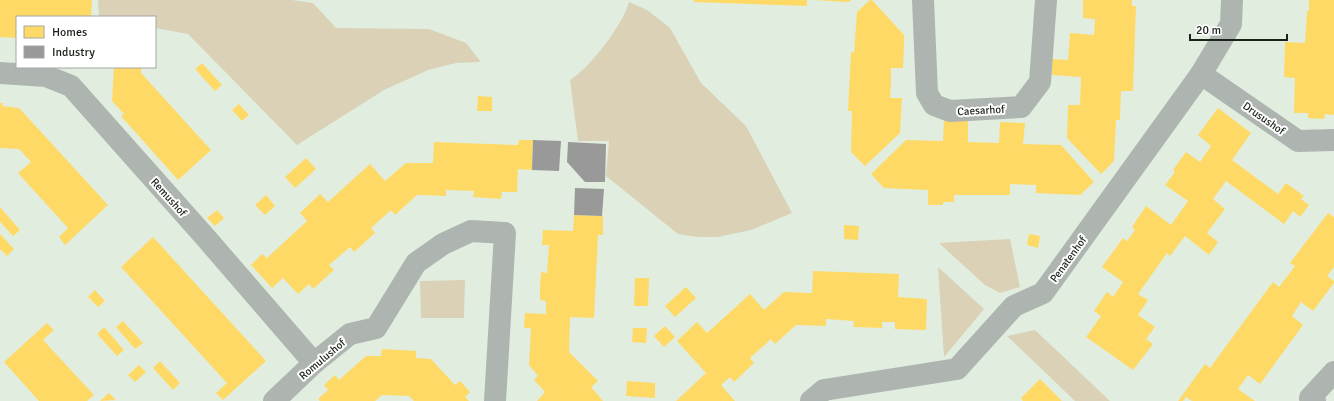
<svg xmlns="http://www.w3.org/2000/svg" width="1334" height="401" font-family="Signika,sans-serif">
  <rect width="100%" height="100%" fill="#e1eedf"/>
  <g fill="#dad1b6">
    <path d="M98 0H292L313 3 336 28 429 29 466 43 481 62 456 63 428 70 384 90 297 145 188 34 155 28V17H99Z"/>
    <path d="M629 2 647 10 670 28 701 83 746 126 792 213 751 230 718 237H697L678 234 606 176 609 141H578L570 80C589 69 624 23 629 2Z"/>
    <path d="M1010 239 1020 287 1000 293 985 285 939 243Z"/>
    <path d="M938 267 984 309 944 357Z"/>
    <path d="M465 280 464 318H421L420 281Z"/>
    <path d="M1035 330 1110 401H1075L1007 336Z"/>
  </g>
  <g fill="#ffd966">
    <path d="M0 0H92L91 17H17V38L0 37Z"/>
    <path d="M694 0H807V6L694 2Z"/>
    <path d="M814 0H851L849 2Z"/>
    <path d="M870 0H872L904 35V45L903 68H891V83L890 98H902L900 133 865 166 851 152 852 111H848L851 52 854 53 857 12Z"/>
    <path d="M1083 0H1132V6H1136L1133 91H1121L1120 120H1116L1114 161 1101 174 1067 138 1068 105H1080L1081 77 1052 75V59L1068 60 1070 33 1094 35 1095 19 1083 18Z"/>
    <path d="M1309 0H1334V115L1325 114 1324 119 1308 118V113H1294L1295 78 1284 77 1285 42 1305 43 1307 11H1309Z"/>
    <path d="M202 63 222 85 215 91 195 69Z"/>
    <path d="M114 67H141V73L211 150 178 180 121 116 124 114 112 101Z"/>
    <path d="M478 96 492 97V111H477Z"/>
    <path d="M0 103H3L2 106 19 108 108 205 65 245 59 237 68 228 18 173 31 162 19 149 0 148Z"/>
    <path d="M239 104 249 115 242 121 232 110Z"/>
    <path d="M1218 108 1251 133 1232 160 1278 194 1286 183 1304 196 1301 199 1309 205 1300 217 1293 211 1284 224 1226 181 1213 199 1225 209 1207 233 1218 242 1209 255 1185 236 1170 256 1167 253 1138 294 1148 300 1138 315 1155 327 1146 339 1153 344 1133 370 1086 337 1101 316 1094 311 1107 292 1113 297 1123 282 1102 267 1123 238 1127 241 1135 230 1132 227 1146 206 1171 225 1188 201 1165 185 1175 172 1173 170 1186 152 1200 162 1211 146 1198 135Z"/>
    <path d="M944 120 968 121V142L999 143 1000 122 1025 123 1023 144 1061 145 1094 182 1080 195 1036 193V185L1010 184V195H954V202H943V205H928V190L884 188 871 174 906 140 943 141Z"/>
    <path d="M519 140H533L532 170 518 169 517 192H502L501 199 473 197 474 191 446 190V196L417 195 395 215 391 210 371 228 375 233 354 252 350 247 329 265 334 270 313 289 309 284 298 294 283 278 272 288 251 265 262 254 267 258 307 221 300 213 320 194 328 202 370 164 385 181 406 163H433L434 142 518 145Z"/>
    <path d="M306 158 316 169 295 188 285 177Z"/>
    <path d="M266 195 275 206 265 215 255 205Z"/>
    <path d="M0 207 20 230 13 236 0 222Z"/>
    <path d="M217 210 224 218 215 226 207 218Z"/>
    <path d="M1328 213 1334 217V267L1327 276 1334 281V283L1313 311 1301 302 1292 316 1303 325 1260 384 1248 375 1238 389 1255 401H1192L1186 397 1183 401H1178L1205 364 1210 368 1273 282 1279 287 1295 266 1290 263Z"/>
    <path d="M574 215 603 216V235H598L594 318 570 317 569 352 598 381 591 387 603 401H537L545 392 534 380 538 376 529 365 531 328H524L525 313 546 314V301L540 300V287L541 272 547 273 549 245H542L543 230 573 231Z"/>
    <path d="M844 225 859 226 858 240 844 239Z"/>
    <path d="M0 234 14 249 7 256 0 249Z"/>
    <path d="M1029 234 1040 236 1038 248 1027 245Z"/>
    <path d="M153 237 266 361 223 400 216 393 227 383 121 267Z"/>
    <path d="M813 271 899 274 898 297 927 299 926 330 895 329V322H882V328L853 327 854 321 826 319V326L796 325 775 344 771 339 750 358 754 363 734 382 730 377 721 385 735 401H676L706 373 677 341 697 322 707 333 750 294 764 310 784 292 812 293Z"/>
    <path d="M635 278H649L648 306H634Z"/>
    <path d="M686 287 696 298 675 317 665 306Z"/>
    <path d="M95 290 105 301 98 307 88 297Z"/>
    <path d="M123 321 143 343 135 349 116 327Z"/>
    <path d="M47 323 54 330 43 340 94 395 87 401H39L4 362Z"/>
    <path d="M665 326 675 337 664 347 654 336Z"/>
    <path d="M104 327 124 350 117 356 97 334Z"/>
    <path d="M633 328H647L646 343 632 342Z"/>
    <path d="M382 349 416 351V358L431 359 455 385 460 381 470 392 465 397 469 401H414L409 396 382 395 375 401H320L318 399 328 390 324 385 335 375 339 380 366 356H381Z"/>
    <path d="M160 361 180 383 173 390 153 368Z"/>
    <path d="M139 365 146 372 135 382 128 375Z"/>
    <path d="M1040 379 1062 401H1023L1021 398Z"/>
    <path d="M627 381 655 383V398L626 396Z"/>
    <path d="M109 393 116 400 100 401Z"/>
  </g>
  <g fill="#999">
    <path d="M533 140 561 141 559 171 532 170Z"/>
    <path d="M568 142 606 144 605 182H585L567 162Z"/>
    <path d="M575 188 604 189 602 216 574 215Z"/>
  </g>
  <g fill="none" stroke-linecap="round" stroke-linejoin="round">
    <g stroke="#aeb5b1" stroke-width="22">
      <path d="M923 0 927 93 934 105 950 111 1021 107 1040 82 1046 0"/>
      <path d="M0 73 46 76 71 86 206 238 314 363"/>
      <path d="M1201 74 1298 141 1334 140"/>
      <path d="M274 401 314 363 350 334 376 328 416 263 443 244 471 231 505 233 495 401"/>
      <path d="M811 401 824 390 957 369 1014 306 1043 293 1201 74 1231 24 1232 0"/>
      <path d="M1315 401 1310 398 1334 372"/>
    </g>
  </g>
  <g text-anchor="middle" stroke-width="4" stroke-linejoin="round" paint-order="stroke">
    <g font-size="11" fill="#1b2319" stroke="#fff">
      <text transform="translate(981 110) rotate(-3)" y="4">Caesarhof</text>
      <text transform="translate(1264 118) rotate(35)" y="4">Drusushof</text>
      <text transform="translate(169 197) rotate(48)" y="4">Remushof</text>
      <text transform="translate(1068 259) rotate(-54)" y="4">Penatenhof</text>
      <text transform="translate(322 359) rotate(-40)" y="4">Romulushof</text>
    </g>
  </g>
  <rect x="16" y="16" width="140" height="52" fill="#ffffff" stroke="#a4a7a3"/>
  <rect x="24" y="26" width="20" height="12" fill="#ffd966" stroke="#a4a7a3"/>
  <text x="52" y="36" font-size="12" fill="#1b2319">Homes</text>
  <rect x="24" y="46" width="20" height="12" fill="#999999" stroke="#a4a7a3"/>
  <text x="52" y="56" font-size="12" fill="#1b2319">Industry</text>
  <path d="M1190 34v6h97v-6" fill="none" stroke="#1b2319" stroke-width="2"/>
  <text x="1196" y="34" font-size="12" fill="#1b2319" stroke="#ffffff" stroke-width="3" paint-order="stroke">20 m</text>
</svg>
